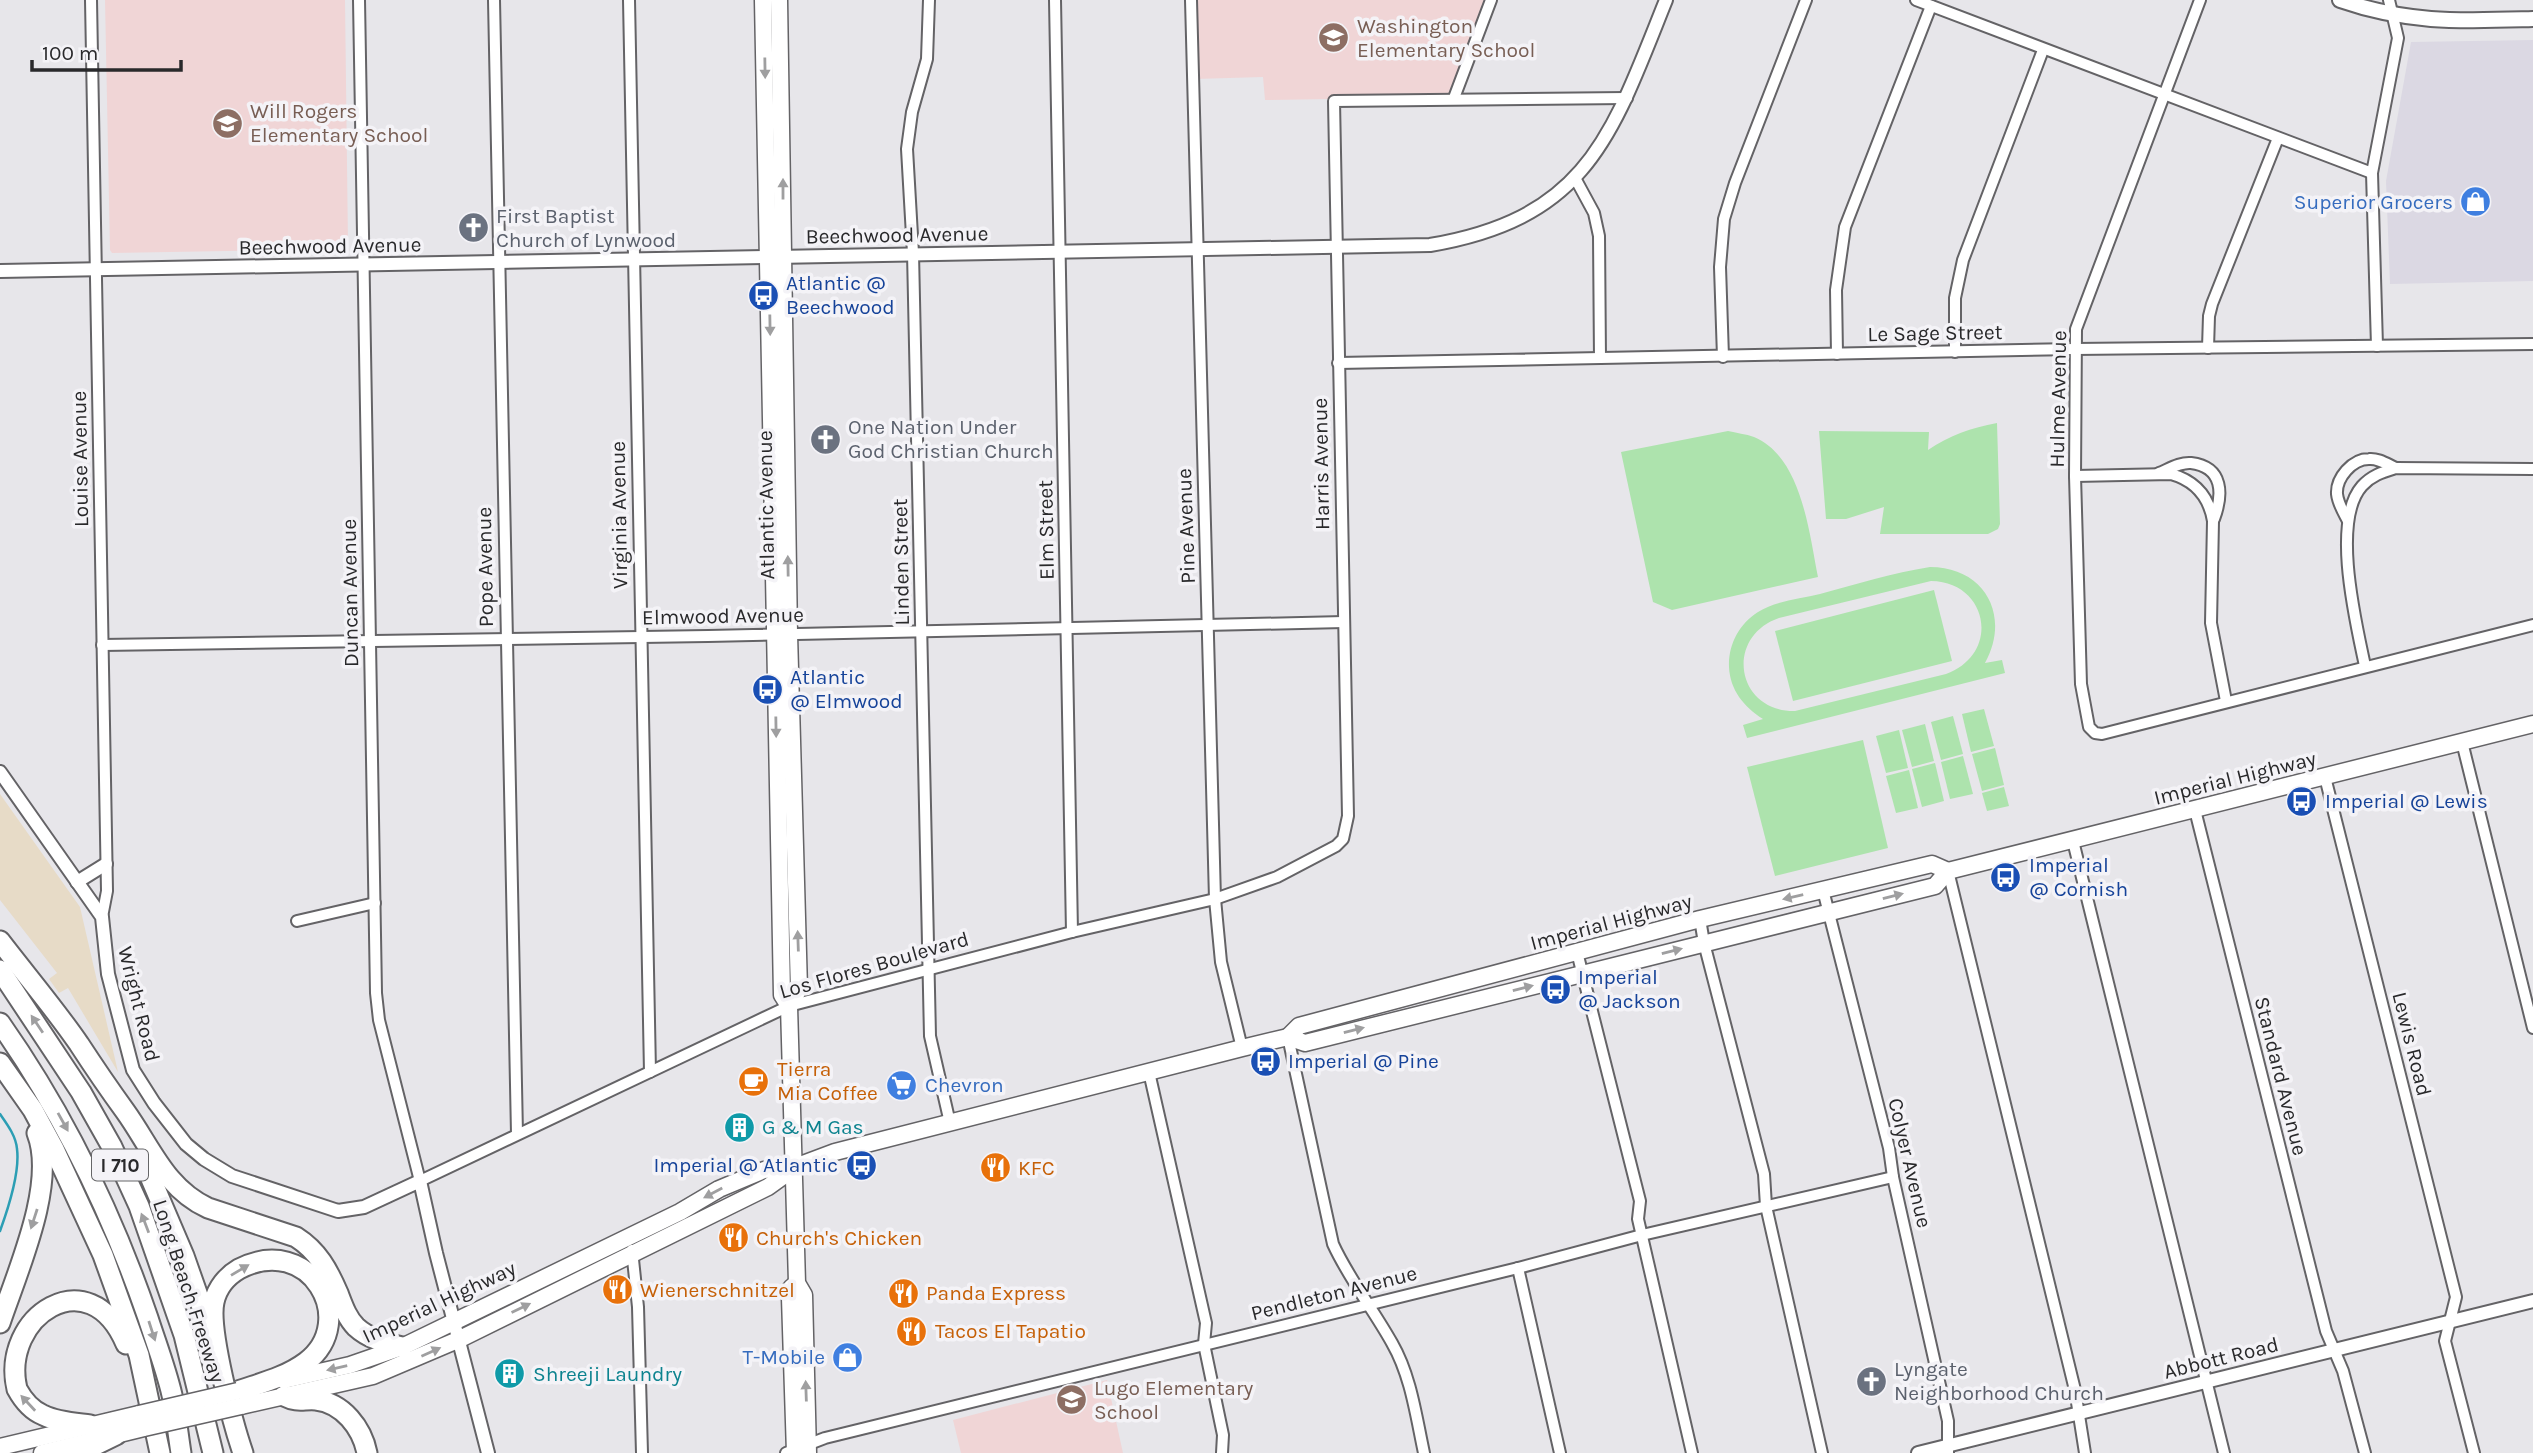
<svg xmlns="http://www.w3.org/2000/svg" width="2533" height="1453" font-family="Karla,sans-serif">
  <rect width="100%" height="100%" fill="#e7e6ea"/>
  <path fill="#dbd8e3" d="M2533 40V281L2390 284 2386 181 2411 42Z"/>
  <path fill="#e7dbc7" d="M0 794 80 907 118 1072 68 988 59 993 49 979 57 973 0 900Z"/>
  <g fill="#f0d5d6">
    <path d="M105 0H345L348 246 346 249 112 253 110 250Z"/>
    <path d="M1193 0H1489L1452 97 1265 100 1263 77 1195 79Z"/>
    <path d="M1107 1380 1123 1453H961L953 1420Z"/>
  </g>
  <g fill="#ade3ad" fill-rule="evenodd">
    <path d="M1997 423 2000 524 1998 529 1988 534H1880L1884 507 1846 519H1826L1819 431 1929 432 1928 450C1950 435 1971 428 1997 423Z"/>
    <path d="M1728 431C1736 433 1746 434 1754 437 1802 457 1809 533 1818 577L1672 610 1653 602 1621 452Z"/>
    <path d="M1930 567C1985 567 2011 616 1985 663L2002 660 2005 673 1747 738 1743 725 1763 719C1744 707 1730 690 1729 667 1728 645 1739 624 1758 612 1775 601 1800 599 1820 594 1856 584 1893 573 1930 567ZM1931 581C1989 582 2001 654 1946 674L1795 711C1736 712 1724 637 1779 618Z"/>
    <path d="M1934 590 1952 661 1793 701 1775 631Z"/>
    <path d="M1984 709 1994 746 1971 752 1962 714Z"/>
    <path d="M1953 716 1963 754 1941 760 1931 722Z"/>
    <path d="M1925 724 1934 761 1912 767 1902 730Z"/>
    <path d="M1899 730 1908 768 1886 773 1876 736Z"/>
    <path d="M1863 740 1888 848 1775 876 1747 767Z"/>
    <path d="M1995 748 2004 785 1982 791 1972 754Z"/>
    <path d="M1963 756 1973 794 1950 799 1941 762Z"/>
    <path d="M1935 763 1944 801 1922 807 1912 769Z"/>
    <path d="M1909 770 1918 808 1896 813 1886 776Z"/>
    <path d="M2004 787 2009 806 1987 811 1982 793Z"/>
  </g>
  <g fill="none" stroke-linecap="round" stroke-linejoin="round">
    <path stroke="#2c9eb4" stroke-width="2.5" d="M0 1114C7 1124 16 1136 17 1149 20 1172 8 1209 0 1231"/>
    <defs>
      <g id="minor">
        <path d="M91 0 107 891 102 917"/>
        <path d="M359 0 376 993 379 1020 420 1181 789 1006 1072 932 1215 899 1277 877 1336 846 1343 839 1348 816 1334 101 1627 98"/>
        <path d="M494 0 517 1134"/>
        <path d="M629 0 650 1072"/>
        <path d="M929 0 927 59 912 112 907 149 913 253 930 1036 950 1123"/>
        <path d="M1055 0 1072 932"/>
        <path d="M1191 0 1215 899 1221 962 1242 1048"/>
        <path d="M1916 0 2372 173"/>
        <path d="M2200 0 2076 329 2075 476 2081 684 2089 727 2095 733 2102 734 2533 625"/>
        <path d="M1454 98 1491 0"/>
        <path d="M1575 178 1594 213 1599 236 1600 358"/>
        <path d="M2377 346 2372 173 2398 38 2389 0"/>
        <path d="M2208 348 2209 316 2212 304 2278 138"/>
        <path d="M1955 352V298L1963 260 2043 50"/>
        <path d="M1837 354 1836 290 1845 227 1931 6"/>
        <path d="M1723 357 1720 267 1724 219 1735 183 1806 0"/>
        <path d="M1338 363 2075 349 2533 344"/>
        <path d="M2159 473C2169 469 2180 462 2191 463 2224 467 2223 495 2214 519"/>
        <path d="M2075 476 2171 474C2196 481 2209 497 2213 521L2211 623 2226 701"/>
        <path d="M2348 521C2344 513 2338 504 2337 494 2336 478 2352 459 2369 459 2378 458 2387 464 2396 468"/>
        <path d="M102 645 708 636 1344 622"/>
        <path d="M2365 666C2356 623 2331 521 2362 486 2372 475 2383 472 2396 468L2533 469"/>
        <path d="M2462 742 2533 1028"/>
        <path d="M2325 777 2456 1297 2445 1341 2474 1453"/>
        <path d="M2195 810 2326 1331 2343 1371 2365 1453"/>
        <path d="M2073 841 2224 1453"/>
        <path d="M1948 871 2075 1390 2085 1453"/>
        <path d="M1823 890 1889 1148 1893 1177 1948 1421V1453"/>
        <path d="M1700 919 1704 943 1764 1174 1766 1206 1822 1453"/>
        <path d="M297 921 375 903"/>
        <path d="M1577 952 1640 1201 1638 1219 1692 1453"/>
        <path d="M1288 1037 1333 1244C1349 1279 1373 1309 1392 1343 1411 1376 1416 1416 1424 1453"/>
        <path d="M1149 1072 1206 1323 1204 1344 1223 1435 1222 1453"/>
        <path d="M632 1250 638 1307 642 1453"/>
        <path d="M1518 1268 1560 1453"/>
        <path d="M786 1453 825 1438 1518 1268 1642 1235 1893 1177"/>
      </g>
      <g id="tertiary">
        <path d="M0 271 1430 245C1589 218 1612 134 1666 0"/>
        <path d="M0 772 102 917 108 974 133 1070 154 1103 186 1144 204 1159 232 1176 338 1211 364 1207 420 1181 436 1253 488 1453"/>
        <path d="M77 882 106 864"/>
        <path d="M1918 1453 2533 1301"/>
      </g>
      <path id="secondary" d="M2340 0C2409 24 2462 21 2533 19"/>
      <g id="primary">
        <path d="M763 0 782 995 789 1006 797 1283 804 1295 808 1453"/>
        <path d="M779 0 789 634 799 989 789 1006"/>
        <path d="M1288 1037 1299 1026 1700 919 1932 864 1948 871"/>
        <path d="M284 1380 350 1365 402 1347 680 1212 719 1189 764 1170 795 1167 835 1152 1242 1048 1288 1037 1305 1043 1935 886 1948 871 2533 724"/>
        <path d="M241 1406 373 1376 460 1339 768 1187 793 1169"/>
        <path d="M0 1447 139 1414"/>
        <path d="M42 1453 144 1428"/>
        <path d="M795 1453 790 1298 791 1288 797 1283"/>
      </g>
      <g id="motorway">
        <path d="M0 941C26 975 55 1009 79 1044 94 1067 109 1089 125 1111 151 1147 165 1188 208 1208L296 1237C318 1251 328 1270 338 1293 343 1306 347 1318 356 1327 369 1339 386 1343 402 1347"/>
        <path d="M0 970 81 1092 112 1147 139 1206 184 1335 213 1453"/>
        <path d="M0 1023C64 1114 112 1213 148 1318 156 1343 166 1369 172 1395 176 1414 178 1434 181 1453"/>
        <path d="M0 1063 33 1110 54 1149 103 1255 139 1355 160 1453"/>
        <path d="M143 1160 184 1256 209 1327"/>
        <path d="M0 1323C17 1272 57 1184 37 1133"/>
        <path d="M238 1391C261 1383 286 1377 306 1362 360 1321 310 1232 239 1269 227 1276 217 1288 214 1302 208 1329 233 1424 243 1453"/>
        <path d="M284 1396C298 1403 303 1399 316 1400 343 1403 362 1428 367 1453"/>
        <path d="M90 1425C75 1423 57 1422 43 1415 31 1410 23 1400 17 1389 0 1317 89 1257 126 1344"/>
        <path d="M79 1453 116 1435"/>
      </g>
    </defs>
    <use href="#minor" stroke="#646366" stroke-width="14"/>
    <use href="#tertiary" stroke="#646366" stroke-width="16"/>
    <use href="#secondary" stroke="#646366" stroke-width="18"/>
    <use href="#primary" stroke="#646366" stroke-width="19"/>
    <use href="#motorway" stroke="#646366" stroke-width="23"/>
    <use href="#minor" stroke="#fff" stroke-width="10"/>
    <use href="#tertiary" stroke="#fff" stroke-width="12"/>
    <use href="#secondary" stroke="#fff" stroke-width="14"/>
    <use href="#primary" stroke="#fff" stroke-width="16"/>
    <use href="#motorway" stroke="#fff" stroke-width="19"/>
    <defs>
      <g id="primary-bridge">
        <path d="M139 1414 238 1391"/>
        <path d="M144 1428 241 1406"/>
      </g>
    </defs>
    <use href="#primary-bridge" stroke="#646366" stroke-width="19" stroke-linecap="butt"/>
    <use href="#primary-bridge" stroke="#fff" stroke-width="16"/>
  </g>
  <defs><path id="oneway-solid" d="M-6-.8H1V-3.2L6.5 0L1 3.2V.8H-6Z" transform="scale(1.75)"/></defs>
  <g fill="#9f9fa0">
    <use href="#oneway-solid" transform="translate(765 68) rotate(89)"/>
    <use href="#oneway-solid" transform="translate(783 189) rotate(-90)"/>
    <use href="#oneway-solid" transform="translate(770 325) rotate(89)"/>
    <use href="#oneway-solid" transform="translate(788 566) rotate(-91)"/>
    <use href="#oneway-solid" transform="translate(776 727) rotate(89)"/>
    <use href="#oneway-solid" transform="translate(1893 896) rotate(-14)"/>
    <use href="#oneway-solid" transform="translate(1793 897) rotate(167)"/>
    <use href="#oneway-solid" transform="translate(798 941) rotate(-92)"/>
    <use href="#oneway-solid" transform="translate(1672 951) rotate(-14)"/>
    <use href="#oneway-solid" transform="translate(1523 988) rotate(-14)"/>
    <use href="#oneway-solid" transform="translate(37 1024) rotate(-124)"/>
    <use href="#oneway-solid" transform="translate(1354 1030) rotate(-14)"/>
    <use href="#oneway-solid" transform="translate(63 1122) rotate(61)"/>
    <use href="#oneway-solid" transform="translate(713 1193) rotate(152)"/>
    <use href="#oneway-solid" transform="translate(34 1219) rotate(108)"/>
    <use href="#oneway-solid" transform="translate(145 1223) rotate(-111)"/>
    <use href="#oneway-solid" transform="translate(240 1270) rotate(-31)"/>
    <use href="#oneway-solid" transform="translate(521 1308) rotate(-26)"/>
    <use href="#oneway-solid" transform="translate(152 1331) rotate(72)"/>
    <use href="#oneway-solid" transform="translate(431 1352) rotate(-24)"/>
    <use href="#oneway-solid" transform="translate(337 1368) rotate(167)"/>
    <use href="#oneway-solid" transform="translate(806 1391) rotate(-92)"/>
    <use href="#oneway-solid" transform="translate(28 1403) rotate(-133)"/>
  </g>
  <defs>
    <symbol id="school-disc" viewBox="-11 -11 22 22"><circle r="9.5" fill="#8d6e63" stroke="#f4f3f7"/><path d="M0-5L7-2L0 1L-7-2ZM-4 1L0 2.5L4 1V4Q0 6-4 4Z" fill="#fff"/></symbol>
    <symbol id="shop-disc" viewBox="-11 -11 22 22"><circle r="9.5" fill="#3f7fe0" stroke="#f4f3f7"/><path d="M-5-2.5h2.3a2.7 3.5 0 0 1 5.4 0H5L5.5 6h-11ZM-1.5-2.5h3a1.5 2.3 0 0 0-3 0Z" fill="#fff"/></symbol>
    <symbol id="church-disc" viewBox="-11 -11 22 22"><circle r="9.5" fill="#6b7280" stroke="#f4f3f7"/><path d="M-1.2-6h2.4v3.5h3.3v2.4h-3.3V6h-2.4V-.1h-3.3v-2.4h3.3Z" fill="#fff"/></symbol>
    <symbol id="bus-disc" viewBox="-11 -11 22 22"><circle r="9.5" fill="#1a4fb4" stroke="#f4f3f7"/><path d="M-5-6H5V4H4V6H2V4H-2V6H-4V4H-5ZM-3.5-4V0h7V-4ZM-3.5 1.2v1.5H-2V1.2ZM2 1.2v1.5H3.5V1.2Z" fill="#fff"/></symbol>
    <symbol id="cafe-disc" viewBox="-11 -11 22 22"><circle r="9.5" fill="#e8710a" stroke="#f4f3f7"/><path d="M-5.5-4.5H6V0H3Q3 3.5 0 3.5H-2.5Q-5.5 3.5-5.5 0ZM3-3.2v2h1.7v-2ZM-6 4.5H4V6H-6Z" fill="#fff"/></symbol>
    <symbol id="supermarket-disc" viewBox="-11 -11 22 22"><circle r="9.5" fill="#3f7fe0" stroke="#f4f3f7"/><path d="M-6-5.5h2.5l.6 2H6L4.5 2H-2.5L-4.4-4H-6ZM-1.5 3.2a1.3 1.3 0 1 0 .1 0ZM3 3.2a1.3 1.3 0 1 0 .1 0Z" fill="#fff"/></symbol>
    <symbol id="building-disc" viewBox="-11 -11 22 22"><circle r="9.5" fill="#0f9aa8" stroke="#f4f3f7"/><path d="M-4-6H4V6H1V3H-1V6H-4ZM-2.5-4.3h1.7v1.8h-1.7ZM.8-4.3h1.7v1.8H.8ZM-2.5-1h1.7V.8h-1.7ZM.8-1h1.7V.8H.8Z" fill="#fff"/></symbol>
    <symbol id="restaurant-disc" viewBox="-11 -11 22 22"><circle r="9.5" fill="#e8710a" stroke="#f4f3f7"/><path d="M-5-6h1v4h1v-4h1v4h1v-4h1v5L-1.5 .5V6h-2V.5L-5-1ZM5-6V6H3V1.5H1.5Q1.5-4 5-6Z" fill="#fff"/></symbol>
  </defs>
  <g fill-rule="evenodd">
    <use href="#school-disc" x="1316" y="20" width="35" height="35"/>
    <use href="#school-disc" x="210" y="106" width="35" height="35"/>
    <use href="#shop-disc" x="2458" y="184" width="35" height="35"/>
    <use href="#church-disc" x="456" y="210" width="35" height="35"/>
    <use href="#bus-disc" x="746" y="278" width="35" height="35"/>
    <use href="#church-disc" x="808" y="422" width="35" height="35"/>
    <use href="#bus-disc" x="750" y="672" width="35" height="35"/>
    <use href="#bus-disc" x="2284" y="784" width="35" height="35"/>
    <use href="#bus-disc" x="1988" y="860" width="35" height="35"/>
    <use href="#bus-disc" x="1538" y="972" width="35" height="35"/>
    <use href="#bus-disc" x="1248" y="1044" width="35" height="35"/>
    <use href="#cafe-disc" x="736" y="1064" width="35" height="35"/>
    <use href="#supermarket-disc" x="884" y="1068" width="35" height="35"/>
    <use href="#building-disc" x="722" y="1110" width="35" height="35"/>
    <use href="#bus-disc" x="844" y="1148" width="35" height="35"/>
    <use href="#restaurant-disc" x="978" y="1150" width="35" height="35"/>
    <use href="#restaurant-disc" x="716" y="1220" width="35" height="35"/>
    <use href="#restaurant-disc" x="600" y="1272" width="35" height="35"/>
    <use href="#restaurant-disc" x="886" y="1276" width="35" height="35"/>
    <use href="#restaurant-disc" x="894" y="1314" width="35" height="35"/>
    <use href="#shop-disc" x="830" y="1340" width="35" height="35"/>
    <use href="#building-disc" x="492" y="1356" width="35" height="35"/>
    <use href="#church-disc" x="1854" y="1364" width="35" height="35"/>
    <use href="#school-disc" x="1054" y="1382" width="35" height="35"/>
  </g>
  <g text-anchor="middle" stroke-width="7" stroke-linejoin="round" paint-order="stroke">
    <rect fill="#f4f3f7" stroke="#666668" stroke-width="2" x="92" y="1149.5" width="56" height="31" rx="5"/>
    <g font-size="19" font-weight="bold" fill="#29292b">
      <text x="120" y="1172">I 710</text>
    </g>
    <g font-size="21" fill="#785e54" stroke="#f4f3f7" text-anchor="start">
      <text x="1357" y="33">Washington<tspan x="1357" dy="24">Elementary School</tspan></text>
      <text x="250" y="118">Will Rogers<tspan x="250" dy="24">Elementary School</tspan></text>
      <text x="1094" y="1395">Lugo Elementary<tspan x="1094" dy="24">School</tspan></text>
    </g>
    <g font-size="21" fill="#366cbe" stroke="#f4f3f7" text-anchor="end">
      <text x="2453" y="209">Superior Grocers</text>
      <text x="925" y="1092" text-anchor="start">Chevron</text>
      <text x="825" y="1364">T-Mobile</text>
    </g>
    <g font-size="21" fill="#5b616d" stroke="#f4f3f7" text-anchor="start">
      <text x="496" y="223">First Baptist<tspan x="496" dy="24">Church of Lynwood</tspan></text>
      <text x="848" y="434">One Nation Under<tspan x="848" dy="24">God Christian Church</tspan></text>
      <text x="1894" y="1376">Lyngate<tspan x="1894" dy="24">Neighborhood Church</tspan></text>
    </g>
    <g font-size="21" fill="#29292b" stroke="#f4f3f7">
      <text transform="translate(897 235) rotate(-1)" y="7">Beechwood Avenue</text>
      <text transform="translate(330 246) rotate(-1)" y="7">Beechwood Avenue</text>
      <text transform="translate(1935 333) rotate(-1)" y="7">Le Sage Street</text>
      <text transform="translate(2058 399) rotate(-89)" y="7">Hulme Avenue</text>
      <text transform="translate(80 459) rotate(-91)" y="7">Louise Avenue</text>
      <text transform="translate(1321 464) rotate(-91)" y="7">Harris Avenue</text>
      <text transform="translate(766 505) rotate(-91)" y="7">Atlantic Avenue</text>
      <text transform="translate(619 515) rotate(-91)" y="7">Virginia Avenue</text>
      <text transform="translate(1186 526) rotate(-92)" y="7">Pine Avenue</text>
      <text transform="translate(1046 530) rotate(-91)" y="7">Elm Street</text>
      <text transform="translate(901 562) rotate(-91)" y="7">Linden Street</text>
      <text transform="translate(485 567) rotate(-91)" y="7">Pope Avenue</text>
      <text transform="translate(350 593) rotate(-91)" y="7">Duncan Avenue</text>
      <text transform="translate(723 616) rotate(-1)" y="7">Elmwood Avenue</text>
      <text transform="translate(2235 778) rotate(-14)" y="7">Imperial Highway</text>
      <text transform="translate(1611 922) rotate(-15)" y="7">Imperial Highway</text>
      <text transform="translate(874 965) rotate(-16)" y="7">Los Flores Boulevard</text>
      <text transform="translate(139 1004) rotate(76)" y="7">Wright Road</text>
      <text transform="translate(2412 1044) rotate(76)" y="7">Lewis Road</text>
      <text transform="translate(2281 1076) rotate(76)" y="7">Standard Avenue</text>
      <text transform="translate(1910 1163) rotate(77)" y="7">Colyer Avenue</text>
      <text transform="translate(189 1291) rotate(72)" y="7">Long Beach Freeway</text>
      <text transform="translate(1334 1293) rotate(-14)" y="7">Pendleton Avenue</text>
      <text transform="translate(439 1302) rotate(-25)" y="7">Imperial Highway</text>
      <text transform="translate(2221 1358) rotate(-14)" y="7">Abbott Road</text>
    </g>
    <g font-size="21" fill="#164399" stroke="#f4f3f7" text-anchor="start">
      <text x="786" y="290">Atlantic @<tspan x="786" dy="24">Beechwood</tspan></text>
      <text x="790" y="684">Atlantic<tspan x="790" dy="24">@ Elmwood</tspan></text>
      <text x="2325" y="808">Imperial @ Lewis</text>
      <text x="2029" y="872">Imperial<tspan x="2029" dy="24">@ Cornish</tspan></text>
      <text x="1578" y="984">Imperial<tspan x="1578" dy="24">@ Jackson</tspan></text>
      <text x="1288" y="1068">Imperial @ Pine</text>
      <text x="838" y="1172" text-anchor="end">Imperial @ Atlantic</text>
    </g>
    <g font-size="21" fill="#c56008" stroke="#f4f3f7" text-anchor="start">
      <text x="777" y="1076">Tierra<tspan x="777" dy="24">Mia Coffee</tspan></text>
      <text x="1018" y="1175">KFC</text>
      <text x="756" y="1245">Church's Chicken</text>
      <text x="640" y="1297">Wienerschnitzel</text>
      <text x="926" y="1300">Panda Express</text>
      <text x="935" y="1338">Tacos El Tapatio</text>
    </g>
    <g font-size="21" fill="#0d838f" stroke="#f4f3f7" text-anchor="start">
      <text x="762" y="1134">G &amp; M Gas</text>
      <text x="533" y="1381">Shreeji Laundry</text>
    </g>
  </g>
  <path d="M32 60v10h149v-10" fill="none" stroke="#29292b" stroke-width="3.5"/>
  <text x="42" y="60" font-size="21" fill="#29292b" stroke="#f4f3f7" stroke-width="5" paint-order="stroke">100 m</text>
</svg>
